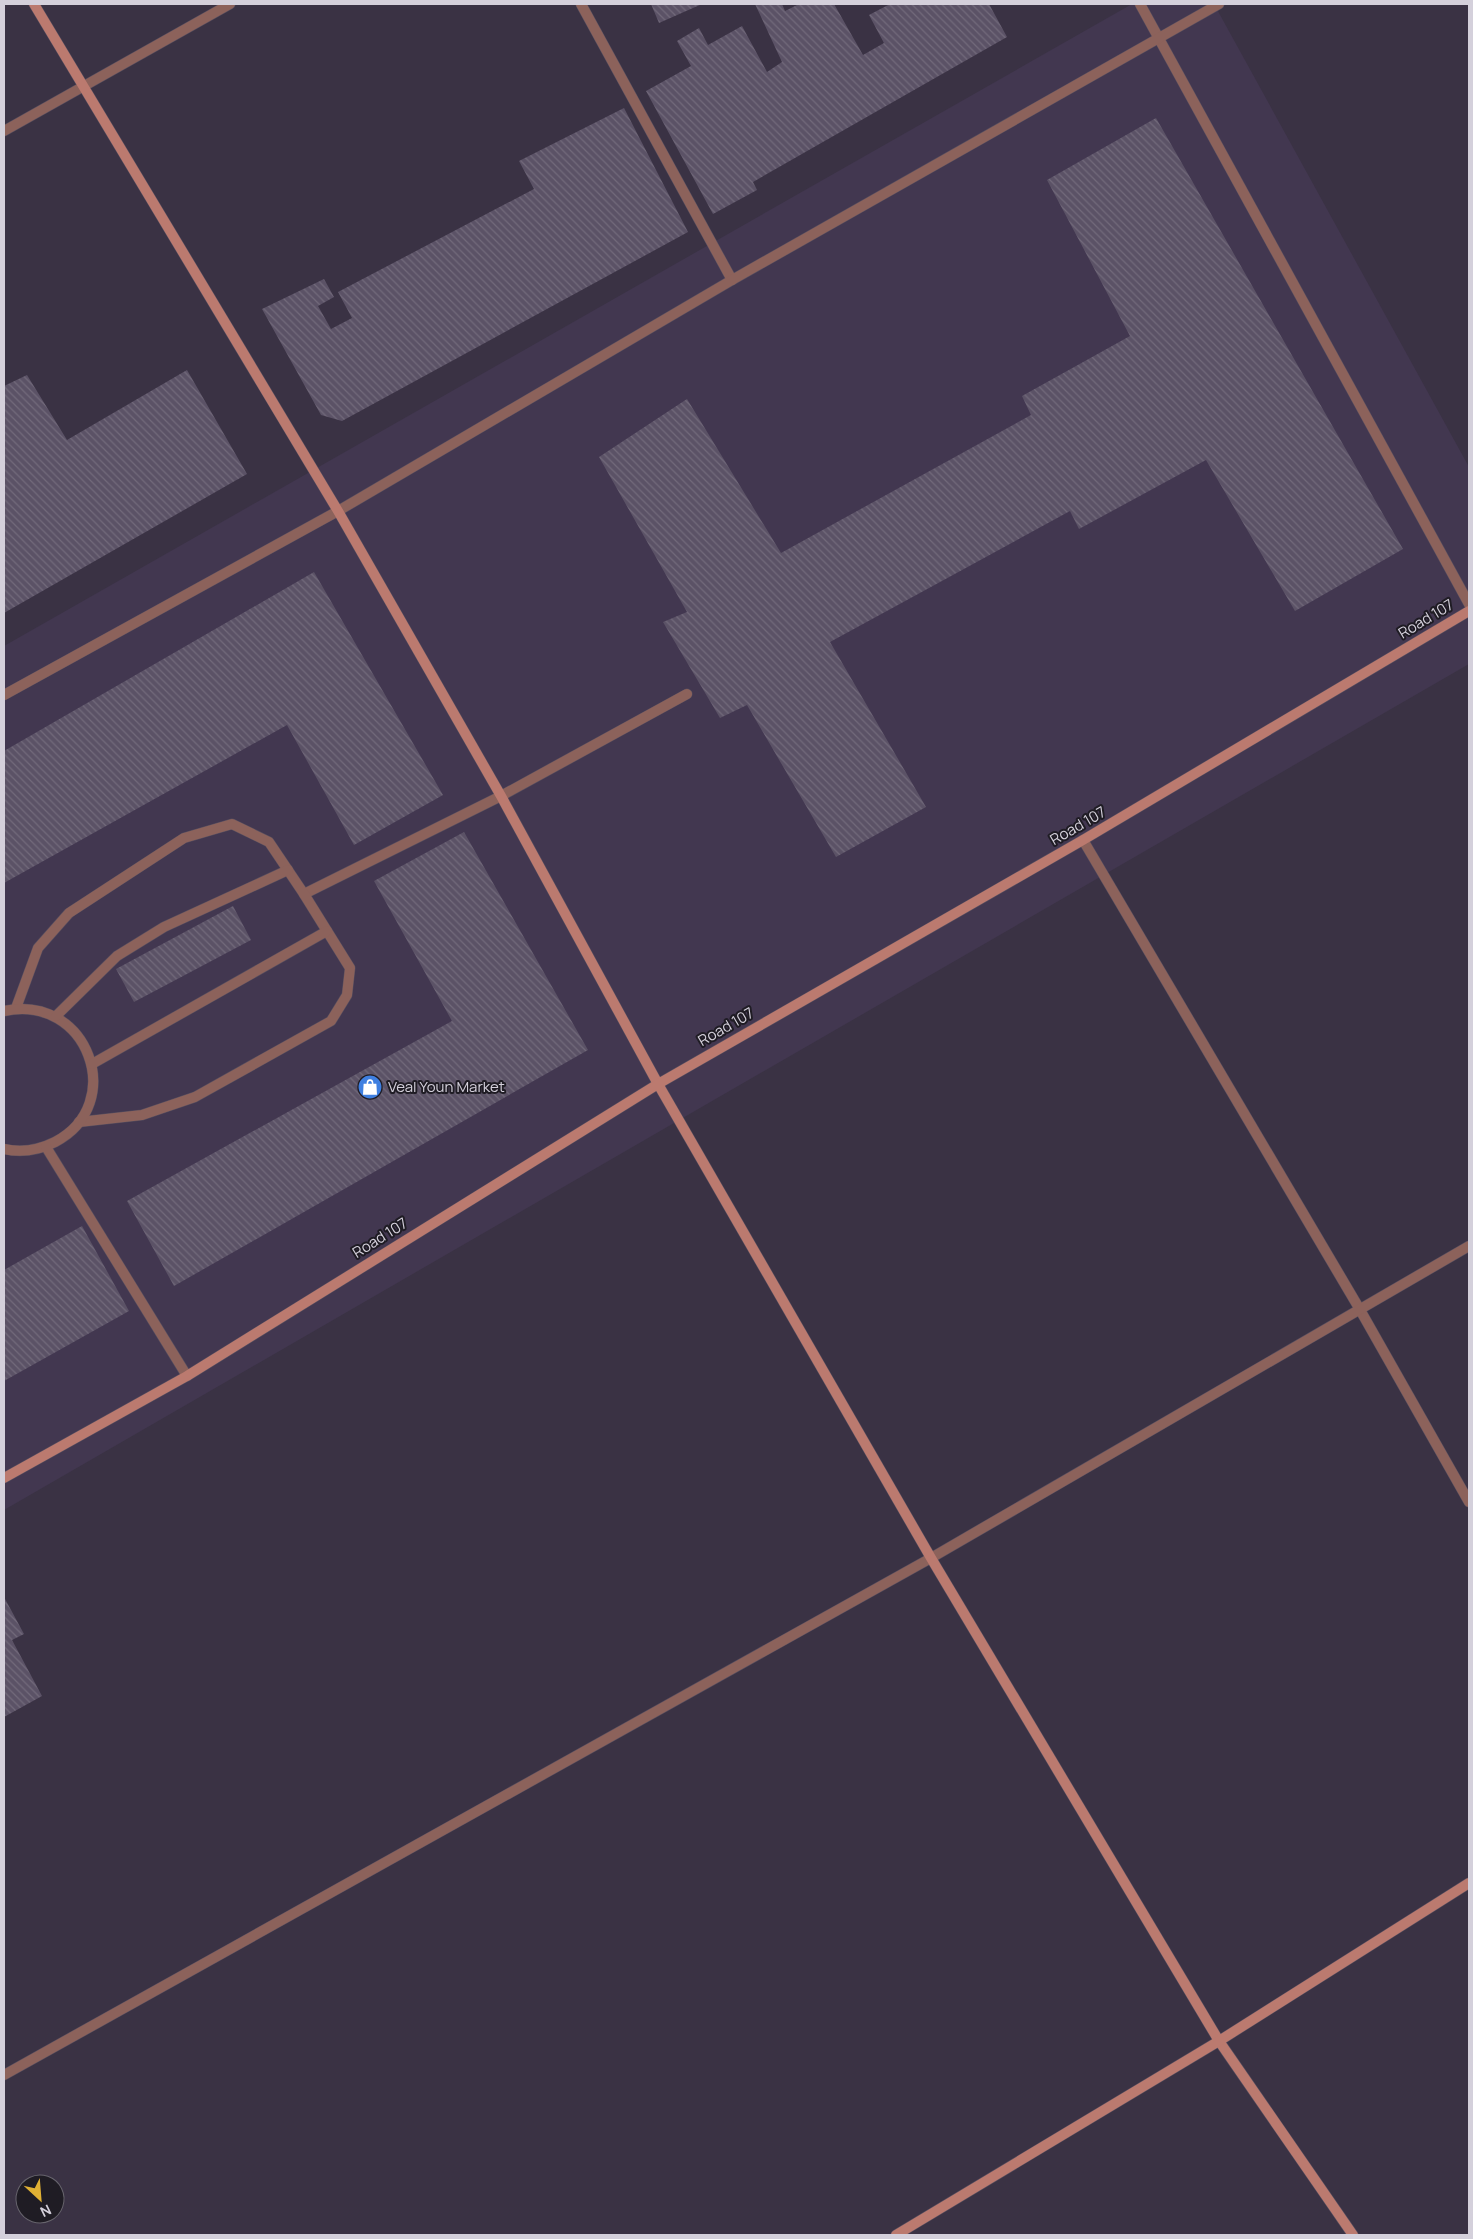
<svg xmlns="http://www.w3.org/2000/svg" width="1473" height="2239" font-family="Manrope,sans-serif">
  <defs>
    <pattern id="building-back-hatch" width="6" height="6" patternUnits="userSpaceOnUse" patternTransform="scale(1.25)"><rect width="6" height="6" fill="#5b5266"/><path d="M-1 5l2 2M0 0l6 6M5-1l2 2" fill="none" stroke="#726a7b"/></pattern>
  </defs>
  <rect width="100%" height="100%" fill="#3a3244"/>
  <path fill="#423750" d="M1132 4H1214L1469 467V664L4 1510V646Z"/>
  <g fill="url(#building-back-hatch)">
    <path d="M651 4H702L659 23Z"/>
    <path d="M755 4H782L785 11 799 4H834L863 55 884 43 869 15 890 4H989L1007 37 753 182 757 190 713 214 646 91 691 66 677 41 699 28 708 45 742 26 767 72 782 62Z"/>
    <path d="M624 108 688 232 342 421 321 415 262 309 324 279 334 297 318 306 331 329 352 318 338 292 534 189 519 161Z"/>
    <path d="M1156 118 1403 549 1295 611 1206 460 1079 529 1070 511 830 642 926 807 836 857 747 705 720 718 663 622 687 612 599 457 687 399 781 553 1031 415 1022 396 1130 336 1047 180Z"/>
    <path d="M187 370 247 474 4 613V386L27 375 67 440Z"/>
    <path d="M314 572 443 795 354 845 287 725 4 883V751Z"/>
    <path d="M464 832 588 1050 174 1286 127 1201 452 1021 374 881Z"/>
    <path d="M233 906 251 940 134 1002 116 969Z"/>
    <path d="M82 1226 129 1311 4 1381V1270Z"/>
    <path d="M4 1597 24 1634 12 1640 42 1696 4 1717Z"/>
  </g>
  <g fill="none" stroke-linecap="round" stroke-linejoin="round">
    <defs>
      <g id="lane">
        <path d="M304 894 501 796 687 694"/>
        <path d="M16 1008 38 948 69 913 184 838 232 824 269 842 304 894 350 968 347 995 331 1021 195 1097 142 1115 79 1122"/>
        <path d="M4 1011C88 993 128 1104 55 1142 39 1150 22 1153 4 1149"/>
        <path d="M56 1016 117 956 164 927 288 870"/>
        <path d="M92 1064 327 931"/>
        <path d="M46 1147 187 1376"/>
      </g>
      <g id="street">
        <path d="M581 4 732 280"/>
        <path d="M1140 4 1469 604"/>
        <path d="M4 131 230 4"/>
        <path d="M4 695 338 511 732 280 1219 4"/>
        <path d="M1083 840 1359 1308 1469 1502"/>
        <path d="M4 2075 931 1558 1469 1246"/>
      </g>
      <g id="secondary">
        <path d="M34 4 338 511 501 796 658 1084 931 1558 1219 2041 1353 2235"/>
        <path d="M4 1478 187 1376 658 1084 1083 840 1469 611"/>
        <path d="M896 2235 1219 2041 1469 1883"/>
      </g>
    </defs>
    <use href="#lane" stroke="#564e5f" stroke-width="11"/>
    <use href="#street" stroke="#564e5f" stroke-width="11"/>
    <use href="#secondary" stroke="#564e5f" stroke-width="11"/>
    <use href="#lane" stroke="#8c625b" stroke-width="10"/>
    <use href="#street" stroke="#8c625b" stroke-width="10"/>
    <use href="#secondary" stroke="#bb7a6f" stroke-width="10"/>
  </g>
  <defs>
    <symbol id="shop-disc" viewBox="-11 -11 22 22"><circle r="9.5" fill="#3f7fe0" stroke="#1f1c24"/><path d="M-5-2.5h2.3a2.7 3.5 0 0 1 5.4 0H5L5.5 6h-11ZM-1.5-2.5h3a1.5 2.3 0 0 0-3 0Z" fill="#fff"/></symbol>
  </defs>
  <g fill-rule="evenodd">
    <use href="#shop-disc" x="356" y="1073" width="28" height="28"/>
  </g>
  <g text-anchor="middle" stroke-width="4" stroke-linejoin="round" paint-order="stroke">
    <g font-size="15" fill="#d4d0db" stroke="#1f1c24">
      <text transform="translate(1426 619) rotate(-31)" y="5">Road 107</text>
      <text transform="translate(1078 826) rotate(-30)" y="5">Road 107</text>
      <text transform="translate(726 1027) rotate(-30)" y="5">Road 107</text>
      <text transform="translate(380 1238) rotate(-32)" y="5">Road 107</text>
    </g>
    <g font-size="15" fill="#d4d0db" stroke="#1f1c24" text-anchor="start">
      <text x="388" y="1092">Veal Youn Market</text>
    </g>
  </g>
  <rect width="1473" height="2239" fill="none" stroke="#d4d0db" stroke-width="10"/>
  <g transform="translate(40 2199) rotate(154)"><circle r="24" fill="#1f1c24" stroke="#67646d"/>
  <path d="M0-4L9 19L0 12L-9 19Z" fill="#e0b034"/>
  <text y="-8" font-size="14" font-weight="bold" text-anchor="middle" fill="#d4d0db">N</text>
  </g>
</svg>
